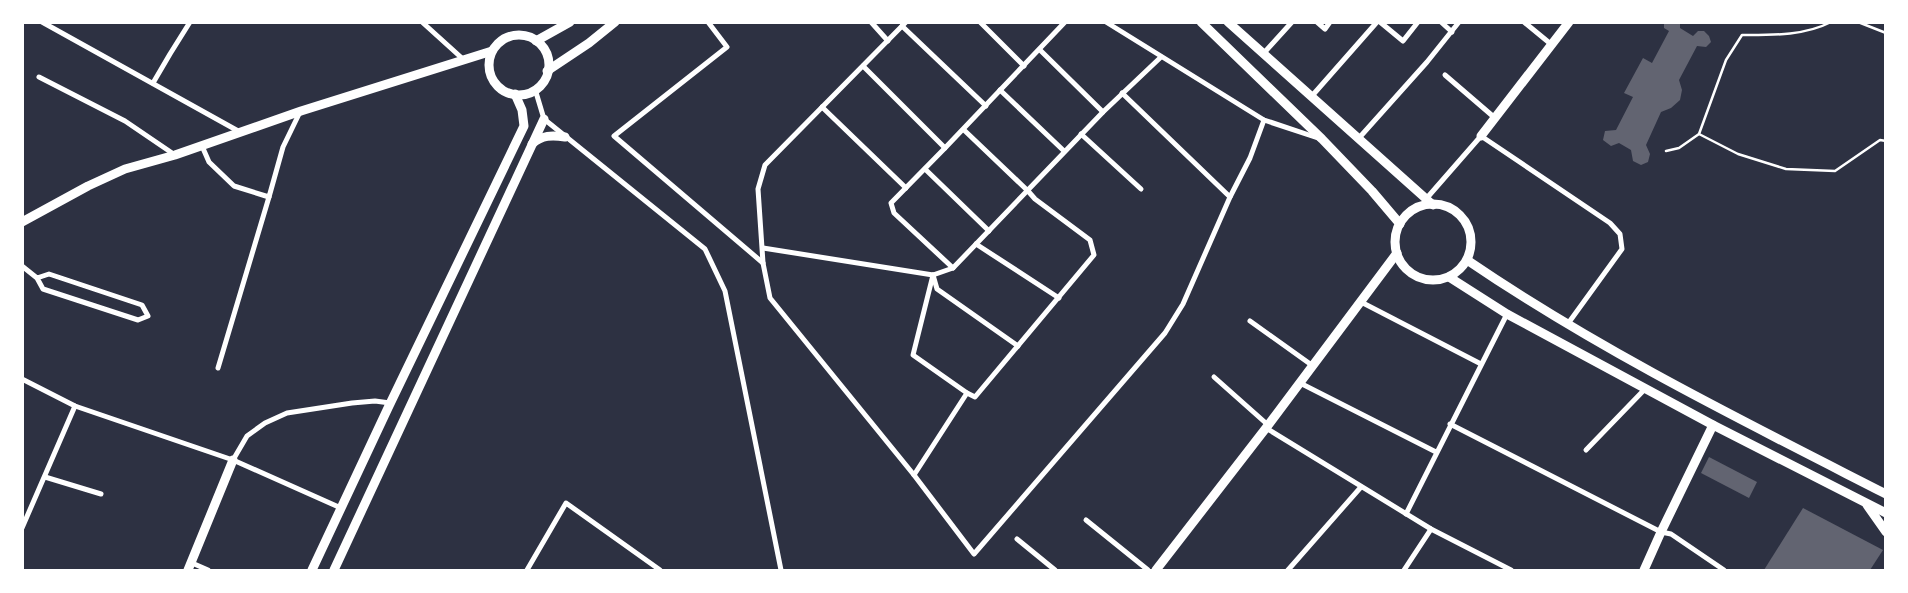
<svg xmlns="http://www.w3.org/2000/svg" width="1908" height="593" font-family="Arial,sans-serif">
  <rect width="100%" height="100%" fill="#2d3142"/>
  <g fill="#626471">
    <path d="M1664 22H1680V28L1693 36 1698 31H1704L1709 36 1711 42 1706 47 1697 46 1679 80 1682 90 1680 100 1671 108 1661 112 1646 145 1650 154 1648 162 1641 165 1633 161 1631 150 1619 143 1611 146 1603 140 1605 131 1616 130 1633 97 1624 93 1643 58 1652 63 1669 31 1664 28Z"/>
    <path d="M1709 457 1757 482 1749 498 1701 473Z"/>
    <path d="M1803 508 1883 550 1870 570H1764Z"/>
  </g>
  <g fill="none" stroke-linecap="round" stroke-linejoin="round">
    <g stroke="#fff" stroke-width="2.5">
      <path d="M1858 22 1886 33"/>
      <path d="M1699 134 1738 154 1786 169 1835 171 1880 140 1886 141"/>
      <path d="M1666 151 1679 148 1699 134 1726 60 1742 35C1771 35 1804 36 1831 22"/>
    </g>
    <g stroke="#fff" stroke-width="5">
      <path d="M42 22 240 132"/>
      <path d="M422 22 464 60"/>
      <path d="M708 22 727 47 614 136 763 263"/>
      <path d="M871 22 888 41"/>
      <path d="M906 22 765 165 758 189 763 263 770 298 914 475 974 554 1165 333 1183 304 1230 197 1250 158 1264 120"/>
      <path d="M980 22 1024 66"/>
      <path d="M1106 22 1264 120 1318 138"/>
      <path d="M1317 22 1325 29 1330 22"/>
      <path d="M1380 22 1403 41 1418 22"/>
      <path d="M1441 22 1452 32"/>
      <path d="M1524 22 1552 45"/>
      <path d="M902 26 986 106"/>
      <path d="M1040 50 1103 112"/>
      <path d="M1263 54 1292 22"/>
      <path d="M863 66 945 148"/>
      <path d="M1445 75 1495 118"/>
      <path d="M39 77 125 121 175 155"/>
      <path d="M153 83 170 54 190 22"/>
      <path d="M535 89 544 119 705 249 725 291 781 570"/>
      <path d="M1000 90 1064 151"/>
      <path d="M1122 93 1230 197"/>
      <path d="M1311 97 1377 22"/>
      <path d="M822 107 906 188"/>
      <path d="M1081 134 1141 189"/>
      <path d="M1359 138 1427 62 1459 22"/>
      <path d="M202 146 209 162 234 186 269 197 283 147 300 112"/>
      <path d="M925 169 989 231"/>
      <path d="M1426 199 1481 136 1610 223 1620 234 1622 249 1567 325"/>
      <path d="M976 244 1059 298"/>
      <path d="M763 248 933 275 953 268 1103 112 1161 57"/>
      <path d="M22 266 37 278 43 289 138 320 148 316 142 305 49 274 37 278"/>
      <path d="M953 268 894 213 891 203 945 148 1065 22"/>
      <path d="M933 275 913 355 967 393"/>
      <path d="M933 275 937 289 1018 346"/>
      <path d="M1361 302 1481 364"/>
      <path d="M1250 321 1313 366"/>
      <path d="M218 368 269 197"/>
      <path d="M1214 377 1268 425"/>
      <path d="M22 379 75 406 233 460 341 508"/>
      <path d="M1300 383 1436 452"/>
      <path d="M1450 424 1661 532 1671 534 1724 570"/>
      <path d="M1266 428 1431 529 1511 570"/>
      <path d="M1586 450 1645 389"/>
      <path d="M233 460 247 436 265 423 287 413 352 403 375 401 390 403"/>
      <path d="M914 475 967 393 975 397 1094 255 1090 240 1035 199 1028 191 964 130"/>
      <path d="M45 477 101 494"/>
      <path d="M1406 514 1507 314"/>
      <path d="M1086 520 1148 570"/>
      <path d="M22 528 75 406"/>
      <path d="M1017 539 1055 570"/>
      <path d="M192 563 208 570"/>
      <path d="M527 570 566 503 660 570"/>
      <path d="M1288 570 1361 487"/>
      <path d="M1404 570 1431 529"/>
    </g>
    <g stroke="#fff" stroke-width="9">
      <path d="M1201 22 1322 139 1372 191 1400 224"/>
      <path d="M1228 22 1433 205"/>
      <circle cx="519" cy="65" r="30"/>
      <path d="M536 41 570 22"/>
      <path d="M547 71 589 43 615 22"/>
      <path d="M1481 136 1569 22"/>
      <path d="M532 144C542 135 552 135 565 137"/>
      <circle cx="1433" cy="242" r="38"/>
      <path d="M22 222 88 186 125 169 175 155 301 111 492 51"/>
      <path d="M1467 260C1599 350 1743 421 1886 494"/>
      <path d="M1449 277 1507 314 1713 425 1886 513"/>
      <path d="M1867 505 1886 532"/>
      <path d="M188 570 233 460"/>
      <path d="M312 570 388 408 524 126 522 110 515 94"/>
      <path d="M334 570 544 119"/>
      <path d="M1156 570 1266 428 1397 253"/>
      <path d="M1644 570 1661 532 1713 425"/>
    </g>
  </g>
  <rect width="1908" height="593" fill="none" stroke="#ffffff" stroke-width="48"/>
</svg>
